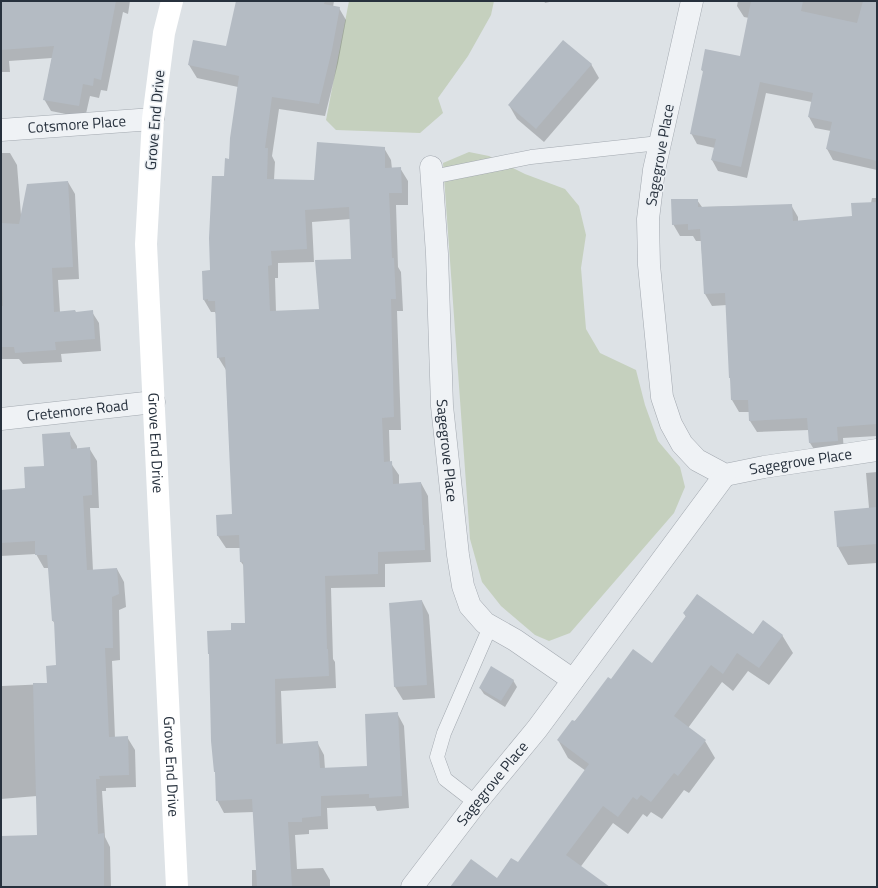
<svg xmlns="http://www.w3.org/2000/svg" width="878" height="888" font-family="'Titillium Web',sans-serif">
  <rect width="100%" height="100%" fill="#dde2e6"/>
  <g fill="#c5d0be">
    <path d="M349 1H494L491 15 468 56 438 98 443 113 420 133 336 130 326 120Z"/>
    <path d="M469 152 489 156 525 174 565 189 579 206 586 235 581 268 586 329 600 353 636 370 645 405 658 441 680 467 685 487 674 513 570 633 549 641 535 635 501 606 482 582 470 539 443 163Z"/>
  </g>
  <g fill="#0003" fill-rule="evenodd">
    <path d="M1 1H130L128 14 123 12 107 91 101 90 99 98 90 96 85 118 51 111 44 99 52 58 9 61 10 72H1Z"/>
    <path d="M237 1H334L333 7 339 8 346 20 338 63 325 116 279 109 272 156 275 162 274 180 315 181 384 148 391 160 392 169 400 168 408 181V205H396L398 267 401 272 403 311H397L401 430H389L390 462 399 475V485L421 483 428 496 431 562 385 564V587L331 588 333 659 335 662 336 688 281 691 283 745 317 742 324 755 325 769 368 767 397 713 404 726 409 808 377 811 375 806 327 808 328 829 309 830V834L295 835 297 869 323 868 330 880V887H252V870H257L254 812 224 813 217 800 216 775 215 772 210 656 209 654 232 631 246 624 244 566 241 562V548H226L218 536 217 516 233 515 226 370 218 357 216 314 215 312H211L204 300 211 271 225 177 230 160 238 87 197 78 189 65 227 47ZM351 219 352 260 320 310 276 312 275 278H278V263L314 262 312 222Z"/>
    <path d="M544 1H554L545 3Z"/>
    <path d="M738 1H877V170L833 160 827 149 831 131 815 128 809 117 812 102 766 93 747 178 718 171 712 160 715 148 697 144 691 133 704 73 702 70 741 57 749 18 744 17 737 6Z"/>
    <path d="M591 64 599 78 544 142 517 119 509 105Z"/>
    <path d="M1 153H10L17 165 21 215 68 182 75 194 79 279 58 280 60 312H92L99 323 101 351 61 354 62 362 23 364 19 359H2L1 358Z"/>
    <path d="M872 198H877V436L843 438 844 453 817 454 810 443 809 430 757 432 750 421V412H739L732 400 731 381 730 378 727 305 712 306 705 294 701 241H696L693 236H680L673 224 697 200 702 207 791 205 798 217V222L853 217 871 203Z"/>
    <path d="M69 433 77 446V449L89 448 97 461 99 508H90L93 571 117 569 124 582 126 607 119 610 120 660 112 661 115 738 127 737 135 750 136 787 106 788V791H102L105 837 110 847 111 887H1V837L38 836 37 796 1 799V671L2 686 48 684 57 666 55 624 53 621 49 568H44L36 554 1 556V491L26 489 45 467Z"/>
    <path d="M877 472V563L848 565 838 547 869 508 866 473Z"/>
    <path d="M422 601 429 615 435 698 403 700 395 687Z"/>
    <path d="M684 613 753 635H782L793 653 769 685 748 671 733 691 722 682 688 728 705 741 715 758 689 793 684 790 662 819 651 812 647 817 643 814 628 834 613 823 579 869 580 887H452L497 879 518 864 586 771 568 758 558 740 611 680 652 664 686 617Z"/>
    <path d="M513 680 517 687 505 707 484 694 480 688Z"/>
  </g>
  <g fill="#b4bbc3" fill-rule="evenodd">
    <path d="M1 1H116L101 80 94 78 93 86 83 84 79 106 43 100 54 46 1 50Z"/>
    <path d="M236 1H325L324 4 340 7 332 50 319 104 272 97 265 148H268L267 179 314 180 317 142 385 147V168L401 167 402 193H389L392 258H394L396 299H391L394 417 382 418 384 462 392 461 393 484 421 482 423 525H424L425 550 378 552V574L325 576 327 649H328L329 676 275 679 276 744 318 741 320 768 367 766 365 714 398 712 402 796 369 798V794L321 796V816L302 818V822H288L292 887H257L252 799 216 801 215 772H214L211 741 209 654H208L207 631 231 630V623H245L243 562H240L239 535 217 536 216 515 232 514 225 357 217 358 215 301H208V299L203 300 202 271 210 270 209 238 212 176H224L225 158 229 159 230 138 239 76 188 65 193 40 226 46ZM349 207 351 259 315 260 319 309 270 311 268 266 272 265 271 251 307 249 305 210Z"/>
    <path d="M751 1H803L801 11 857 23 863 1H877V161L826 149 832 122 808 117 813 93 760 82 741 167 711 160 716 139 690 134 703 71 701 70 705 49 740 56Z"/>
    <path d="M563 40 592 64 536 129 508 105Z"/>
    <path d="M68 181 73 267 52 268 54 312 75 310 76 312 93 310 95 339 55 342 56 350 15 353 14 347H1V306H3L1 223 19 224 27 184Z"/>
    <path d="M671 199H698V207L792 204 793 221 852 216 851 203 877 202V424L837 427 838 441 809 443 807 418 749 421 748 400H731L730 378H729L725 293 704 294 700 229 688 230V224L672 225Z"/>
    <path d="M70 432 71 449 90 447 92 495 83 496 87 570 117 568 119 594 112 597 113 648H105L109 737 128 736 129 775 99 776 100 779H96L98 834 104 833V887H1V836L37 835 33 683H47L46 666 56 665 54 621H52L47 555H35V541L1 543V490L25 488 24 467 44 466 42 434Z"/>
    <path d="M877 507V544L837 547 834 511Z"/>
    <path d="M697 594 753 634 763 620 783 635 759 668 737 653 723 674 711 665 674 716 706 740 678 776 674 773 651 802 641 795 637 800 633 797 618 817 603 806 566 855 610 887H450L471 859 497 878 511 858 518 862 589 764 557 740 572 720 575 721 608 677 611 679 633 649 652 663 686 616 683 613Z"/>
    <path d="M422 600 427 685 394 687 389 603Z"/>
    <path d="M491 666 514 680 501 701 479 688Z"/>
  </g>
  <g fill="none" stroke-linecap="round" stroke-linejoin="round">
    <defs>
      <g id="lane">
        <path d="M432 177 531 157 659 143"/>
        <path d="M476 803 445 779 437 757 444 733 490 627"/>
      </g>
      <g id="street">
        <path id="s1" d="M692 1 654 170 648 219 649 265 662 397 671 424 682 444 697 460 725 475 764 467 877 450"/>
        <path id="s2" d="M1 130 153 119"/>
        <path id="s3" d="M431 167 437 254 442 406 458 555 463 586 470 606 485 623 515 640 573 680"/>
        <path id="s4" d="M1 419 154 402"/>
        <path id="s5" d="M412 887 476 803 537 729 725 475"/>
      </g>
    </defs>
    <use href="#lane" stroke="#a3a9b0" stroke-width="15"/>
    <use href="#street" stroke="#a3a9b0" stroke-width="23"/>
    <use href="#lane" stroke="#eff2f5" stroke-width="14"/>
    <use href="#street" stroke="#eff2f5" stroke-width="22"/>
    <path stroke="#fff" stroke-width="22" id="s6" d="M172 1 164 33 153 119 146 244 177 887"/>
  </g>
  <g text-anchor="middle" stroke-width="3" stroke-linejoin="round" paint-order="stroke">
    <g font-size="15" fill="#27313d" stroke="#ecf0f4">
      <text transform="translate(155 120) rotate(-85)" y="5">Grove End Drive</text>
      <text dy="5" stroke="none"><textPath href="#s2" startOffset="76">Cotsmore Place</textPath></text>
      <text transform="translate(660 155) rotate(-80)" y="5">Sagegrove Place</text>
      <text dy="5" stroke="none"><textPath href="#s4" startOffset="77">Cretemore Road</textPath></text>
      <text dy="5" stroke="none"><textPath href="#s6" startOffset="444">Grove End Drive</textPath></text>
      <text dy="5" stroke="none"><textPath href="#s3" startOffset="284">Sagegrove Place</textPath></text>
      <text dy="5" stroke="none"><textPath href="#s1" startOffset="583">Sagegrove Place</textPath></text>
      <text dy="5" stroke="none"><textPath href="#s6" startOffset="768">Grove End Drive</textPath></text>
      <text dy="5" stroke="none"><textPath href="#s5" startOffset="131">Sagegrove Place</textPath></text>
    </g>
  </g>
  <rect width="878" height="888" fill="none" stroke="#27313d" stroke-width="4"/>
</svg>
